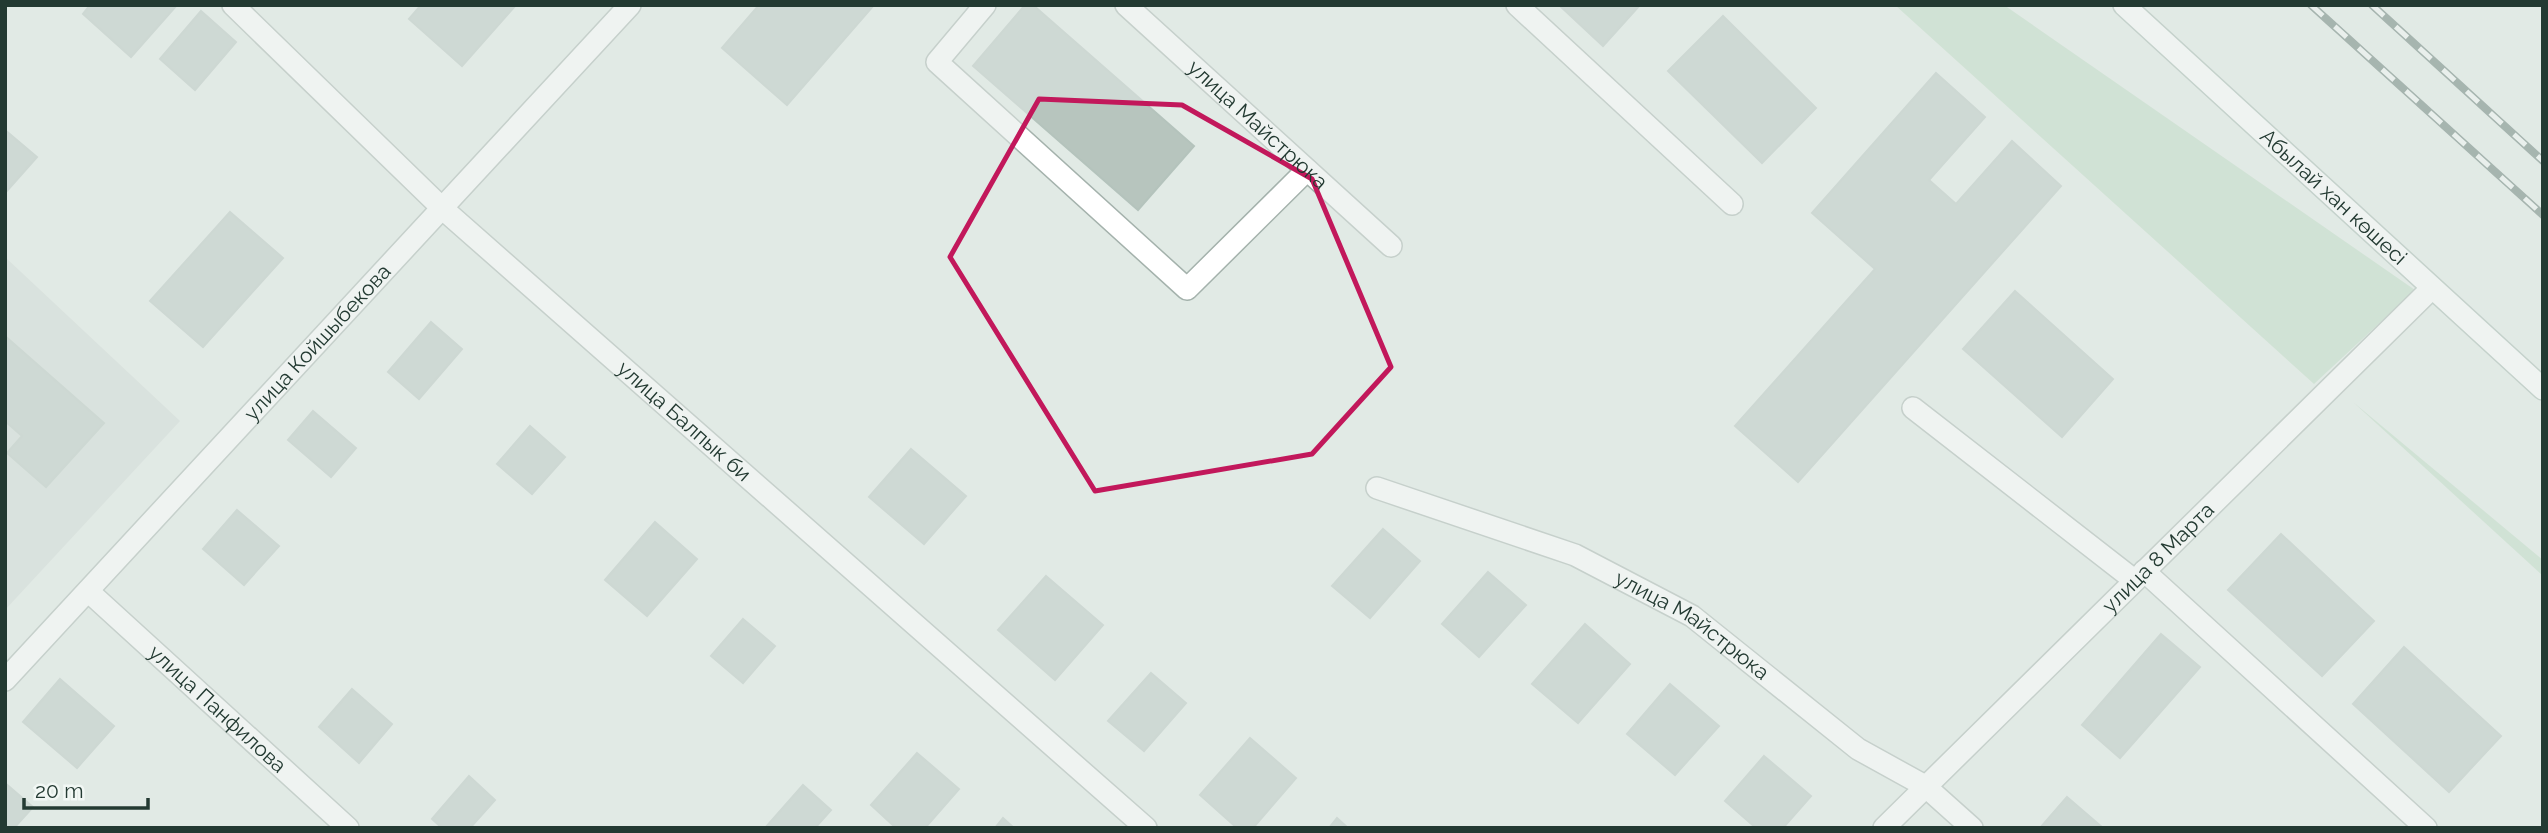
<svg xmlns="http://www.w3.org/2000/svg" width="2548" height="833" font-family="Raleway,sans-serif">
  <rect width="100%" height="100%" fill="#e1eae5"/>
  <path fill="#cfdad4" d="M5 257 180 421 5 610Z"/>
  <g fill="#bbdac1">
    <path d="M1895 5H2004L2415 290 2314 384Z"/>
    <path d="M2353 402 2543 560V576Z"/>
  </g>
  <g fill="#b7c5be" stroke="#b4c3bc" stroke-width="2">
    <path d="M90 5H177L131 57 83 14Z"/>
    <path d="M421 5H516L462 66 409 19Z"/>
    <path d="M759 5H874L787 105 722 48Z"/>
    <path d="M1025 5H1033L1194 146 1138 210 973 66Z"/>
    <path d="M1559 5H1640L1603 46Z"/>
    <path d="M201 11 236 42 195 90 160 59Z"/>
    <path d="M1723 16 1816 108 1762 163 1668 71Z"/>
    <path d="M1936 73 1985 117 1929 180 1956 204 2012 141 2061 186 1798 482 1735 426 1875 269 1812 213Z"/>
    <path d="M5 130 37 157 5 193Z"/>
    <path d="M230 212 283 258 203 347 150 301Z"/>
    <path d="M2015 291 2113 379 2062 437 1963 349Z"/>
    <path d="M431 322 462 349 419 399 388 372Z"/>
    <path d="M5 336 104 423 46 487 7 453 22 436 5 421Z"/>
    <path d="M313 411 356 448 331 477 288 440Z"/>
    <path d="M530 426 565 457 532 494 497 464Z"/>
    <path d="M911 449 966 496 924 544 869 497Z"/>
    <path d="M237 510 279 546 244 585 203 549Z"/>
    <path d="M655 522 697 559 647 616 605 580Z"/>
    <path d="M1383 529 1420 561 1370 618 1332 586Z"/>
    <path d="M2281 534 2374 621 2322 676 2228 590Z"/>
    <path d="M1488 572 1526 605 1479 657 1442 624Z"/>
    <path d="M1046 576 1103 625 1055 680 998 630Z"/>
    <path d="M743 619 775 646 743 683 711 656Z"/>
    <path d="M1585 624 1630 664 1578 723 1532 684Z"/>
    <path d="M2161 634 2200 667 2120 758 2082 725Z"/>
    <path d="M2404 647 2501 736 2449 792 2353 704Z"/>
    <path d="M1151 673 1186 703 1144 751 1108 721Z"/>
    <path d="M60 679 114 726 77 768 23 722Z"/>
    <path d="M1670 684 1719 726 1675 775 1627 734Z"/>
    <path d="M352 689 392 724 359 763 319 727Z"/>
    <path d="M1250 738 1296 778 1253 828H1237L1200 795Z"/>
    <path d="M917 753 959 789 925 828H896L871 805Z"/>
    <path d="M1764 756 1811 796 1783 828H1756L1725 801Z"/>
    <path d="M469 776 495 800 470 828H442L432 819Z"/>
    <path d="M5 783 33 807 14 828H5Z"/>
    <path d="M803 785 831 810 815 828H765Z"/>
    <path d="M2067 797 2103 828H2040Z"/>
    <path d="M1003 818 1014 828H995Z"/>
    <path d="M1337 818 1348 828H1329Z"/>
  </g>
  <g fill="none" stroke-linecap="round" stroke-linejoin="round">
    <defs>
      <g id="minor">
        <path id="s1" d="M233 5 443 209 1146 828"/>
        <path d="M985 5 937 62 1187 289 1307 170"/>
        <path id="s2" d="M1126 5 1391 246"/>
        <path d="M1517 5 1732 204"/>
        <path d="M1913 408 2134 580"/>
        <path id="s3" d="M1377 488 1575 555 1692 616 1858 749 1925 786 1972 828"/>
        <path d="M2144 571 2426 828"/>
        <path id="s4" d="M88 591 348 828"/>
        <path id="s5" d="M5 680 630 5"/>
        <path id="s6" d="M1884 828 2432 288"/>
      </g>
      <g id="secondary">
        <path id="s7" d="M2124 5 2543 389"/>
      </g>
    </defs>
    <use href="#minor" stroke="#a4b2ac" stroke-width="24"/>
    <use href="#secondary" stroke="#a1b5ac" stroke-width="24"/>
    <use href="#minor" stroke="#fff" stroke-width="21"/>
    <use href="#secondary" stroke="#fff" stroke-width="21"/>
    <defs>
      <g id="rail">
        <path d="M2311 5 2543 215"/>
        <path d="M2372 5 2543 161"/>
      </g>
    </defs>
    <use href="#rail" stroke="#5d756d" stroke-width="8"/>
    <use href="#rail" stroke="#f1f7f4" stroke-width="5" stroke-dasharray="16" stroke-linecap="butt"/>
  </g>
  <path d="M0 0H2548V833H0ZM1039 99 1182 105 1312 179 1391 367 1312 454 1095 491 950 257Z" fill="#e1eae5" fill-opacity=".55" fill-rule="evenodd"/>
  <path fill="none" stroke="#c2185b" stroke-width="5" stroke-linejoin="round" d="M1039 99 1182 105 1312 179 1391 367 1312 454 1095 491 950 257Z"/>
  <g text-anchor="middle" stroke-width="7" stroke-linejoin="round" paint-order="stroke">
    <g font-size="21" fill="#233a32" stroke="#f1f7f4">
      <text dy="7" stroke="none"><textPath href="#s2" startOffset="178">улица Майстрюка</textPath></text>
      <text dy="7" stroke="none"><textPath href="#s7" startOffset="284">Абылай хан көшесі</textPath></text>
      <text dy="7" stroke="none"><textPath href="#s5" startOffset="460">улица Койшыбекова</textPath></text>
      <text dy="7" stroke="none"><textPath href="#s1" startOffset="614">улица Балпык би</textPath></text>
      <text dy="7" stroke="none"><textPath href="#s6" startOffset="385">улица 8 Марта</textPath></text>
      <text dy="7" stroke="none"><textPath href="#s3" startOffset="346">улица Майстрюка</textPath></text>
      <text dy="7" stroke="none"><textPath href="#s4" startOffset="175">улица Панфилова</textPath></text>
    </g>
  </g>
  <rect width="2548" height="833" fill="none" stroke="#233a32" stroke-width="14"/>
  <path d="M24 798v10h124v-10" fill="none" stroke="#233a32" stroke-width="3.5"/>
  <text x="35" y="798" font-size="21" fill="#233a32" stroke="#f1f7f4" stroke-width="5" paint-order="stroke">20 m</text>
</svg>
